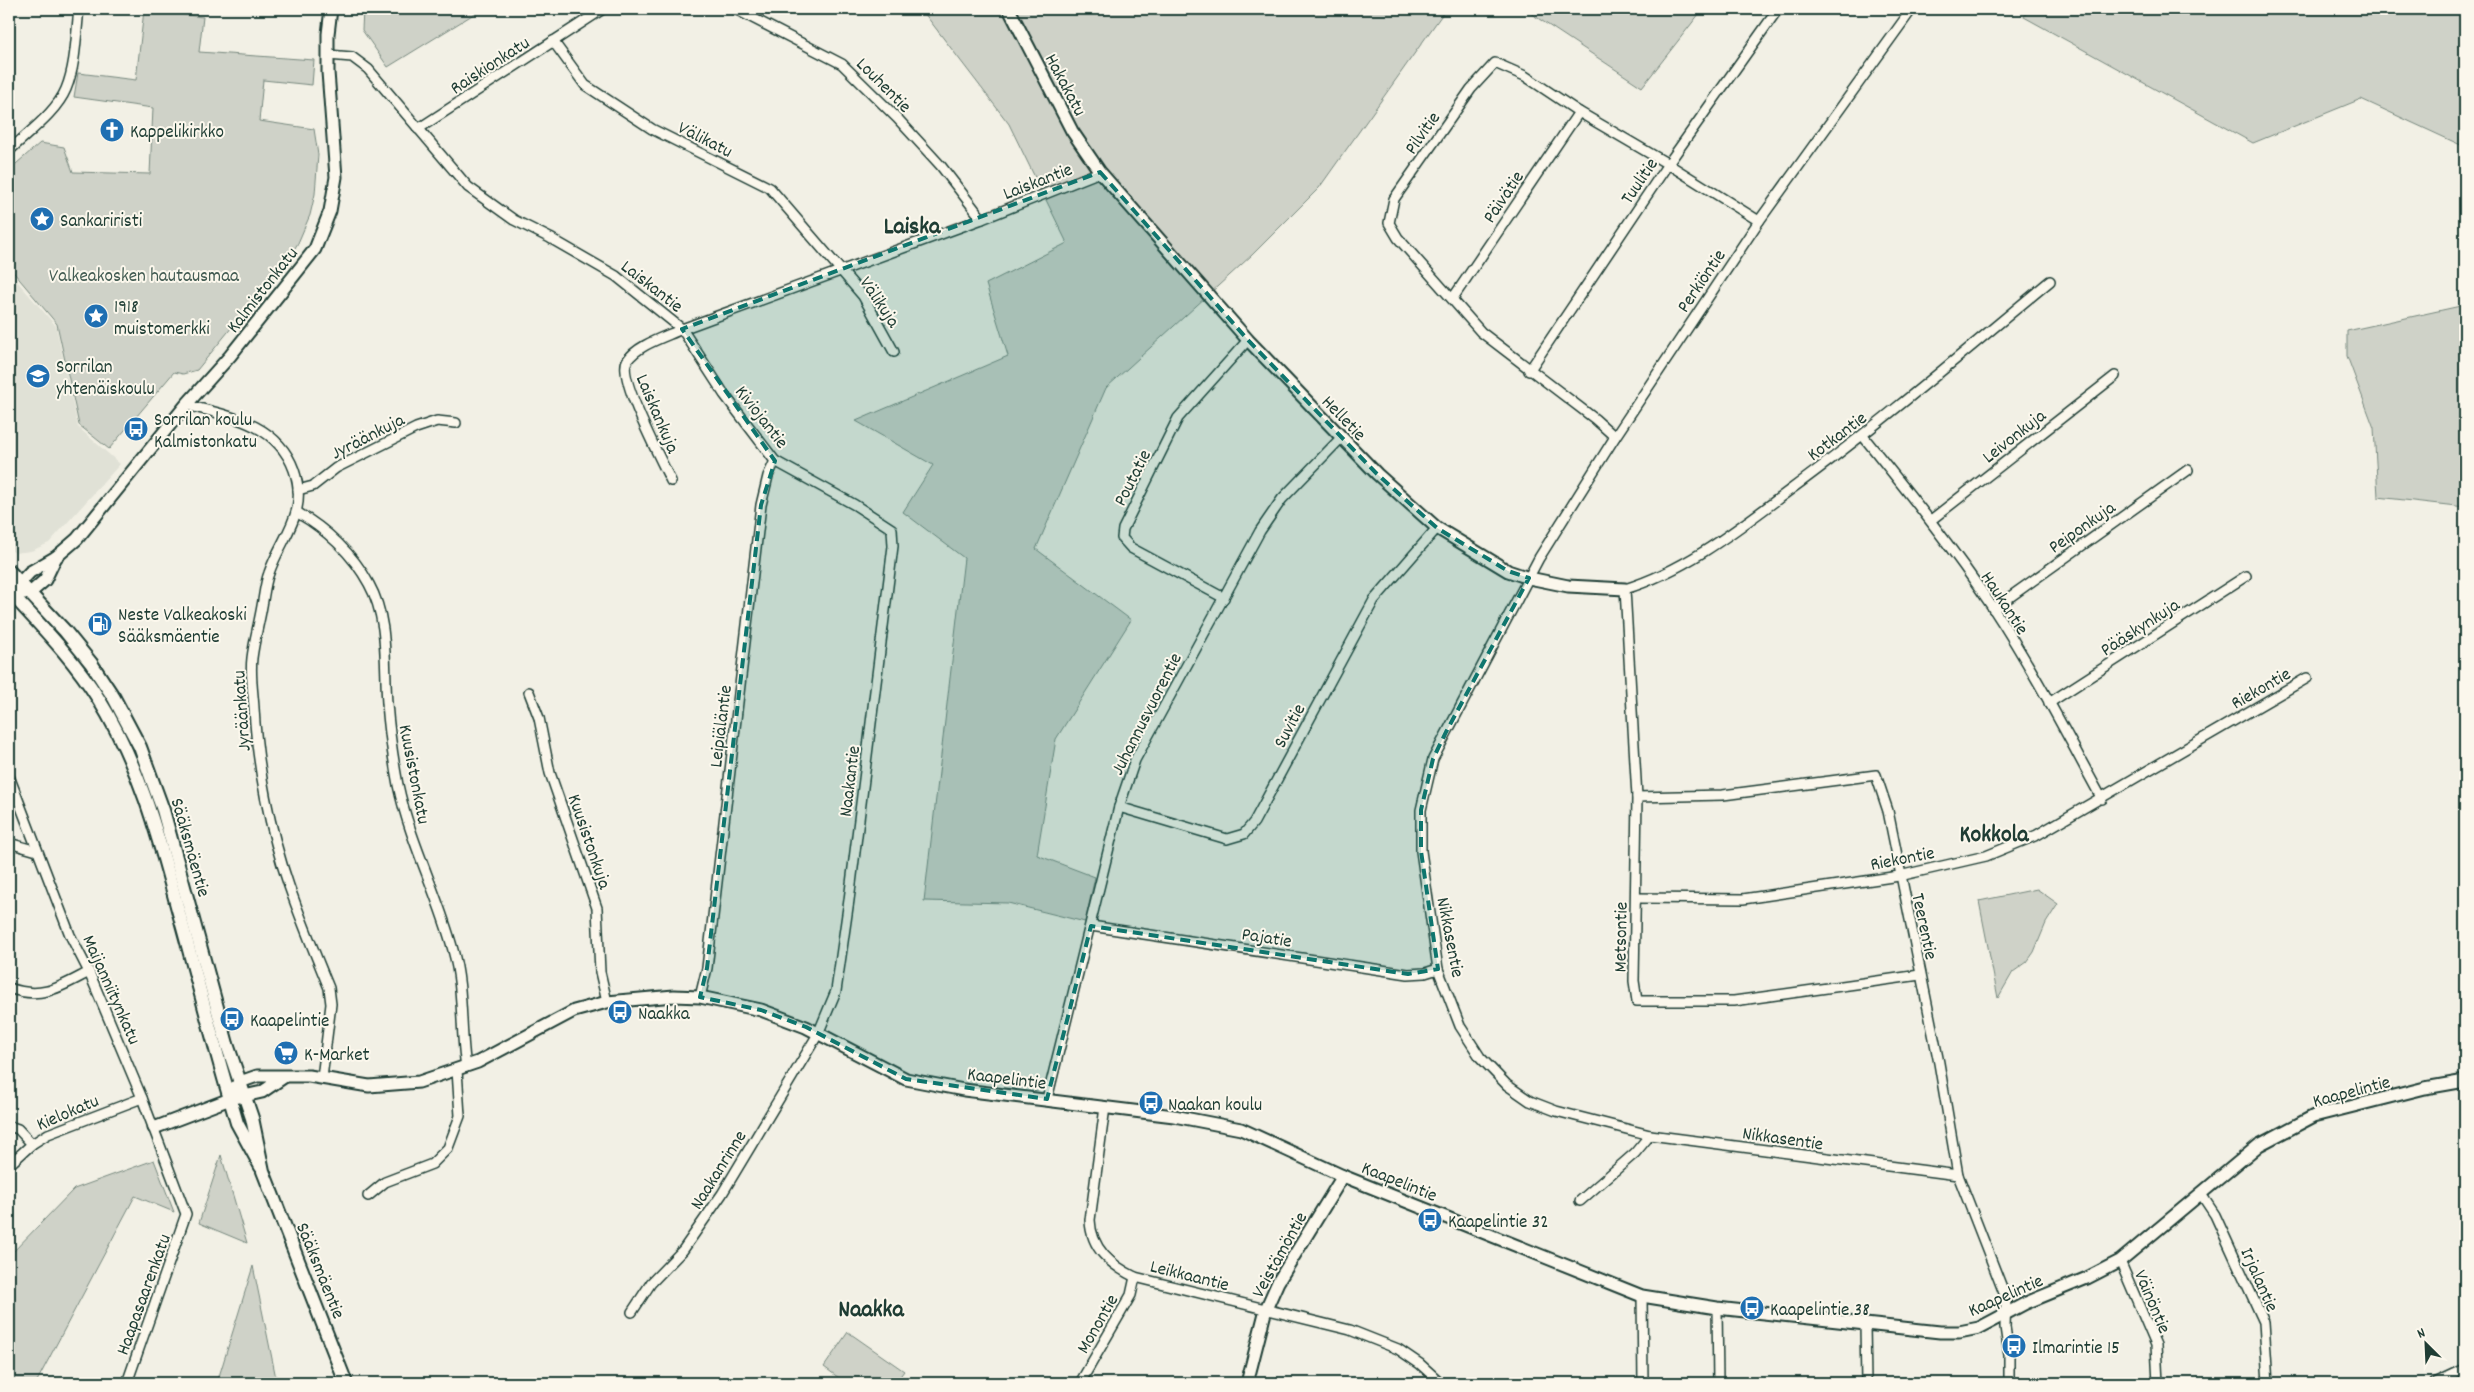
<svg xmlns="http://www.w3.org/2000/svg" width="2474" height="1392" font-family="Dekko,sans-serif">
  <rect width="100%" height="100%" fill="#f2f0e5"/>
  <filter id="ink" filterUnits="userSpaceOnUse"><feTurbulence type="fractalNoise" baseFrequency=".02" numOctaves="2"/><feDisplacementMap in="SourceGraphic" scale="10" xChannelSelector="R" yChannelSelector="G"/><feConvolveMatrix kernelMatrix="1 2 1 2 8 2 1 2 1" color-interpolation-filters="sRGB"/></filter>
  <g filter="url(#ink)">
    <path fill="#e0e1d6" d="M9 272 56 326 78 427 120 464 49 543 31 551 15 553 9 549Z"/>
    <g fill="#cfd2c8" stroke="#77887e">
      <path d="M363 9H482L388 67 362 30Z"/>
      <path d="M921 9H1446L1319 188 1252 255 1106 388 1036 549 1131 620 1056 739 1037 855 1095 877 1085 922 1008 903 924 901 964 558 903 512 933 465 856 421 1008 356 986 284 1067 243 1009 124Z"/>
      <path d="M1524 9H1703L1642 87Z"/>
      <path d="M2028 9H2465V147L2361 99 2253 143 2024 17Z"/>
      <path d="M144 10 203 17 199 52 314 60 312 85 263 80 259 121 314 129 318 155 315 194 310 215 298 243 290 256 197 370 183 374 174 372 109 449 79 425 57 324 9 267V170L40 143 64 147 73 172 150 174 153 108 74 97 78 73 136 80Z"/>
      <path d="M2465 305V507L2378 497 2374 428 2347 356V331Z"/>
      <path d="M2037 889 2058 904 2046 923 2034 952 2027 962 2013 972 1998 998 1979 901Z"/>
      <path d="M221 1155 247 1243 199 1223Z"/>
      <path d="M154 1160 174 1212 135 1196 36 1383H9V1256L74 1189Z"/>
      <path d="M253 1266 277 1383H217Z"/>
      <path d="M848 1332 904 1371 895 1383H846L824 1367Z"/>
    </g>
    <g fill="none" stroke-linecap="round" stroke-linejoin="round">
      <defs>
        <g id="minor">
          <path d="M735 9 842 64 897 118 941 166 982 219"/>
          <path d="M1912 9 1759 221 1615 437 1539 558 1433 759 1421 810V851L1438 969 1460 1026 1480 1057 1507 1085 1530 1101 1556 1111 1650 1135 1958 1175"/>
          <path d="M553 41 585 85 652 129 770 188 863 296 894 352"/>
          <path d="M328 55 352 57 368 69 468 187 514 220 550 238 616 276 682 329 724 394 775 461 855 505 892 529 893 546 849 900 836 991 818 1034 722 1194 683 1250 651 1283 632 1312"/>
          <path d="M418 129 603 9"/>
          <path d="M9 151C27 133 56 113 66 89 76 65 76 34 79 9"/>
          <path d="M1453 298 1579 112"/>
          <path d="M1529 371 1668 164 1778 9"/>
          <path d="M186 405C229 416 277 423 294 470 309 514 282 535 269 573 265 583 264 596 262 606 259 624 254 641 252 658 250 674 253 692 254 708 257 765 270 831 289 886 301 920 315 954 329 988L331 1004 322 1078"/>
          <path d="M1863 436C1908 492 1953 548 1993 608 2033 669 2067 735 2102 799"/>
          <path d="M1615 437 1595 419 1481 332 1398 238 1389 223 1394 199 1471 89 1495 63 1525 76 1579 112 1668 164 1759 221"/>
          <path d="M671 481C662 462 617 377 627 361 637 345 665 337 682 329L982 219 1100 172"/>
          <path d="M298 490 313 486 336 468 416 428 437 421 456 423"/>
          <path d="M298 513C326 529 353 554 369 584 389 620 384 663 387 703 389 730 393 758 398 785 410 842 438 894 453 950 464 989 460 1028 466 1067"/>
          <path d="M1931 520 2115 376"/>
          <path d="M1224 598 1131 548 1122 538 1123 529 1178 418 1248 340"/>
          <path d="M1993 609 2188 470"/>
          <path d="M529 692 539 718 550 773 597 908 600 972 607 1002"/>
          <path d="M2049 703 2246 576"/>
          <path d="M9 776 70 935 89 972 142 1098 186 1214 127 1383"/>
          <path d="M1637 797 1723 795 1876 775 1888 811 1939 1063 1958 1175 2006 1298 2005 1327 2009 1354V1383"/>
          <path d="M1119 807 1227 839 1244 834 1254 822 1374 600 1437 528"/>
          <path d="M9 843 37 851"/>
          <path d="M1636 898 1743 899 1899 876 1986 856 2037 835 2307 678"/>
          <path d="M1091 926 1408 974 1425 973 1438 969"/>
          <path d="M1920 975 1734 1001H1637L1634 981 1637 797 1625 589C1687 570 1739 528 1790 490 1880 424 1964 352 2050 281"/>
          <path d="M9 988C42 1000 60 987 89 972"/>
          <path d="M700 997 707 968 761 505 768 476 775 461"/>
          <path d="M1047 1099 1119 807 1135 760 1260 531 1282 499 1341 438"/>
          <path d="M1105 1107 1090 1220C1091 1249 1111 1265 1135 1277L1350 1330 1398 1349 1420 1364 1441 1383"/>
          <path d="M9 1126 18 1129 32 1144 48 1134 142 1098"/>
          <path d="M9 1165 32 1144"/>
          <path d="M2201 1194 2215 1215 2264 1322 2268 1383"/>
          <path d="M368 1196 385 1182 432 1164 448 1148 460 1116 457 1070"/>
          <path d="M1580 1201 1635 1153 1650 1135"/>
          <path d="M2120 1261 2156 1345 2158 1383"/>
          <path d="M1642 1296 1643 1383"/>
          <path d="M1717 1308 1718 1383"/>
          <path d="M1865 1324 1866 1383"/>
          <path d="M1080 1383 1131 1295 1135 1277"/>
          <path d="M2435 1383 2465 1369"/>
        </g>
        <g id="tertiary">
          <path d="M1009 9 1072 131 1100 172 1248 340 1377 474 1437 528 1508 571 1529 578 1568 586 1625 589"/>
          <path d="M14 589 30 572 56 557 77 539 186 405 230 356 315 249 330 211 336 177 328 72V34L331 9"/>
          <path d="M11 593H30L45 580 56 557"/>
          <path d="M230 1099 234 1088 240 1082 257 1076H309L369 1086 419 1082 478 1062 574 1011 607 1002 674 996 700 997 761 1010 806 1027 906 1079 964 1090 1174 1116 1241 1129 1343 1176 1642 1296 1717 1308 1940 1332H1959L1979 1328 2026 1303 2087 1278 2120 1261 2259 1145 2314 1116 2425 1088 2465 1081"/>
          <path d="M154 1128 230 1099 262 1092 284 1077"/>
          <path d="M1247 1383 1266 1309 1278 1282 1343 1176"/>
        </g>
        <g id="secondary">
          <path d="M9 571 65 631 91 663 114 698 140 747 163 810 227 1044 252 1118 263 1171 346 1383"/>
          <path d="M9 591C40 625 73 658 98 698 138 762 158 834 177 906 195 970 211 1035 230 1099L237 1123 261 1167"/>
        </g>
      </defs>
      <use href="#minor" stroke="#1f3d34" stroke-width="12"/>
      <use href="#tertiary" stroke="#1f3d34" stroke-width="15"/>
      <use href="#secondary" stroke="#1f3d34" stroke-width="16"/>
      <use href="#minor" stroke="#fbf7ec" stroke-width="9"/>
      <use href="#tertiary" stroke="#fbf7ec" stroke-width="11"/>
      <use href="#secondary" stroke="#fbf7ec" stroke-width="12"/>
    </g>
  </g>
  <path fill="#0f766e" fill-opacity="0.2" stroke="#0f766e" stroke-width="4" stroke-dasharray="10 6" stroke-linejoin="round" d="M1100 172 1248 340 1377 474 1437 528 1508 571 1529 578 1446 732 1433 759 1421 810V851L1438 969 1408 974 1091 926 1047 1099 906 1079 806 1027 761 1010 700 997 707 968 761 505 775 461 682 329Z"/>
  <defs>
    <symbol id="church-disc" viewBox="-11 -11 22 22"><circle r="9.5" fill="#1f6fb2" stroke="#fbf7ec"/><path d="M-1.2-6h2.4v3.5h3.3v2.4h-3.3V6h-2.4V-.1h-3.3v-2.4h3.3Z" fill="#fff"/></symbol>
    <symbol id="sight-disc" viewBox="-11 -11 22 22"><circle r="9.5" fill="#1f6fb2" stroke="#fbf7ec"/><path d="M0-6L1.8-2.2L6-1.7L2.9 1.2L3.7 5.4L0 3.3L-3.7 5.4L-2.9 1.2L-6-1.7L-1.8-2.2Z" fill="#fff"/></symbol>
    <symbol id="school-disc" viewBox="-11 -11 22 22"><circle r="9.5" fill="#1f6fb2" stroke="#fbf7ec"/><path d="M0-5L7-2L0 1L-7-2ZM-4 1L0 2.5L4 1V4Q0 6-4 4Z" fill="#fff"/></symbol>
    <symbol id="bus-disc" viewBox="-11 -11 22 22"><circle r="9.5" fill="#1f6fb2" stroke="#fbf7ec"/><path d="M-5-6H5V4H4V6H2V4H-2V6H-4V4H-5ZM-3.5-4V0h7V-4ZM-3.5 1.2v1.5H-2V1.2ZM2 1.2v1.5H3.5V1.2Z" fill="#fff"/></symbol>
    <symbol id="fuel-disc" viewBox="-11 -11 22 22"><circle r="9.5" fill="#1f6fb2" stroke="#fbf7ec"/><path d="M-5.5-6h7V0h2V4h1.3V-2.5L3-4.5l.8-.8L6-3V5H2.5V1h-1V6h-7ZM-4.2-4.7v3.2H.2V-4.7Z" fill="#fff"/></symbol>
    <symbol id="supermarket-disc" viewBox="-11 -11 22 22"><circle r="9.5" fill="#1f6fb2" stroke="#fbf7ec"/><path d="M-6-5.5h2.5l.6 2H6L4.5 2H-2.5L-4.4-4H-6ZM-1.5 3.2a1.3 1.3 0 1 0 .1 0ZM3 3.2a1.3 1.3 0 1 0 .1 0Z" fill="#fff"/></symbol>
  </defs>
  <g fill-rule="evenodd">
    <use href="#church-disc" x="98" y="116" width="28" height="28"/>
    <use href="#sight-disc" x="28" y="205" width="28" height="28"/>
    <use href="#sight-disc" x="82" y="302" width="28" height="28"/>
    <use href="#school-disc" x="24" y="362" width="28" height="28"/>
    <use href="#bus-disc" x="122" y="415" width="28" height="28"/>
    <use href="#fuel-disc" x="86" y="610" width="28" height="28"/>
    <use href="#bus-disc" x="606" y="998" width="28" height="28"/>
    <use href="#bus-disc" x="218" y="1005" width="28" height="28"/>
    <use href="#supermarket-disc" x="272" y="1039" width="28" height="28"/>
    <use href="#bus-disc" x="1137" y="1089" width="28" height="28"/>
    <use href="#bus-disc" x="1416" y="1206" width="28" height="28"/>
    <use href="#bus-disc" x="1738" y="1294" width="28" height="28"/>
    <use href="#bus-disc" x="2000" y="1332" width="28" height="28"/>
  </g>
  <g text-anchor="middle" stroke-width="4" stroke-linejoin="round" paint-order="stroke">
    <g font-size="19" fill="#1f3d34" stroke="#fbf7ec">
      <text transform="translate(489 64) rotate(-33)" y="7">Raiskionkatu</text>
      <text transform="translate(885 84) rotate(45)" y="7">Louhentie</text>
      <text transform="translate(1067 84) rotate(62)" y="7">Hakakatu</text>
      <text transform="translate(1421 132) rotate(-55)" y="7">Pilvitie</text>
      <text transform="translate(706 138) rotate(27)" y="7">Välikatu</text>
      <text transform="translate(1037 180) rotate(-21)" y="7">Laiskantie</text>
      <text transform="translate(1638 180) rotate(-56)" y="7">Tuulitie</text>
      <text transform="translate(1502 196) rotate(-56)" y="7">Päivätie</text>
      <text transform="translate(1700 280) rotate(-56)" y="7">Perkiöntie</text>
      <text transform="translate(653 285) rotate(38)" y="7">Laiskantie</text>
      <text transform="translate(261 289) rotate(-52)" y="7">Kalmistonkatu</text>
      <text transform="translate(881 301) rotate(56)" y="7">Välikuja</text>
      <text transform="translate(659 413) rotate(67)" y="7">Laiskankuja</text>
      <text transform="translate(763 416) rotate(52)" y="7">Kiviojantie</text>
      <text transform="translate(1345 417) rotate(46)" y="7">Helletie</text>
      <text transform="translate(367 435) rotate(-27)" y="7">Jyräänkuja</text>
      <text transform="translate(1836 435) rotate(-37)" y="7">Kotkantie</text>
      <text transform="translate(2013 435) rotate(-38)" y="7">Leivonkuja</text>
      <text transform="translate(1131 477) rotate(-63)" y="7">Poutatie</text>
      <text transform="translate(2081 526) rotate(-35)" y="7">Peiponkuja</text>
      <text transform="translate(2006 602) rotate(57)" y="7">Haukantie</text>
      <text transform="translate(2139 626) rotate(-33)" y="7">Pääskynkuja</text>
      <text transform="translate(2260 687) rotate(-30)" y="7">Riekontie</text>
      <text transform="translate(240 711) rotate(-94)" y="7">Jyräänkatu</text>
      <text transform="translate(1145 713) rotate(-63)" y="7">Juhannusvuorentie</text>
      <text transform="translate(1288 725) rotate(-62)" y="7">Suvitie</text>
      <text transform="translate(719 726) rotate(-83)" y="7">Leipiäläntie</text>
      <text transform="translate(416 774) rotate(79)" y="7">Kuusistonkatu</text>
      <text transform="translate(848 781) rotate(-83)" y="7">Naakantie</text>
      <text transform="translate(591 841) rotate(71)" y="7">Kuusistonkuja</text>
      <text transform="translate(192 847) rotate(74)" y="7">Sääksmäentie</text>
      <text transform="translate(1902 857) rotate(-11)" y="7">Riekontie</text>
      <text transform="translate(1926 926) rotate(78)" y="7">Teerentie</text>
      <text transform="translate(1267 936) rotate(9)" y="7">Pajatie</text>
      <text transform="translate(1452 937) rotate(79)" y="7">Nikkasentie</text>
      <text transform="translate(1619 937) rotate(-89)" y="7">Metsontie</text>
      <text transform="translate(113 989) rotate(66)" y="7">Maijanniitynkatu</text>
      <text transform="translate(1007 1077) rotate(7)" y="7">Kaapelintie</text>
      <text transform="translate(2351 1090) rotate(-15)" y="7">Kaapelintie</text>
      <text transform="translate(67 1111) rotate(-23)" y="7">Kielokatu</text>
      <text transform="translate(1783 1137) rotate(8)" y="7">Nikkasentie</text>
      <text transform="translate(717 1169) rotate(-58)" y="7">Naakanrinne</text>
      <text transform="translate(1400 1180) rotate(22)" y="7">Kaapelintie</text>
      <text transform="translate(1278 1254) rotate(-61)" y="7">Veistämöntie</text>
      <text transform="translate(322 1270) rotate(68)" y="7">Sääksmäentie</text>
      <text transform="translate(1190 1274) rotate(14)" y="7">Leikkaantie</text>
      <text transform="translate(2261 1279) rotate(66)" y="7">Irjalantie</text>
      <text transform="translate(142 1294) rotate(-70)" y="7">Haapasaarenkatu</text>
      <text transform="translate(2005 1294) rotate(-24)" y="7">Kaapelintie</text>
      <text transform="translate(2154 1301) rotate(67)" y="7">Väinöntie</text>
      <text transform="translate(1096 1323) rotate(-60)" y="7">Monontie</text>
    </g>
    <g font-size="19" fill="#1f3d34" stroke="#fbf7ec" text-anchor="start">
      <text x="130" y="137">Kappelikirkko</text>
      <text x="60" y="226">Sankariristi</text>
      <text x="114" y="312">1918<tspan x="114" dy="22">muistomerkki</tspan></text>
      <text x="56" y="372">Sorrilan<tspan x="56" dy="22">yhtenäiskoulu</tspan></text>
      <text x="154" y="425">Sorrilan koulu<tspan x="154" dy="22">Kalmistonkatu</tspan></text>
      <text x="118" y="620">Neste Valkeakoski<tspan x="118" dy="22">Sääksmäentie</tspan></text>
      <text x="638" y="1019">Naakka</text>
      <text x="250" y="1026">Kaapelintie</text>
      <text x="304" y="1060">K-Market</text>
      <text x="1168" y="1110">Naakan koulu</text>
      <text x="1448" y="1227">Kaapelintie 32</text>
      <text x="1770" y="1315">Kaapelintie 38</text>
      <text x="2032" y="1353">Ilmarintie 15</text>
    </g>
    <g font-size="19" fill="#425b52" stroke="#fbf7ec">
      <text x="144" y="281">Valkeakosken hautausmaa</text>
    </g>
    <g font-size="24" font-weight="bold" fill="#1f3d34" stroke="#fbf7ec">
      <text x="912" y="233">Laiska</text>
      <text x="1994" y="841">Kokkola</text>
      <text x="871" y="1316">Naakka</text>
    </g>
  </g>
  <rect width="2474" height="1392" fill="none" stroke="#fbf7ec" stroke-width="30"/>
  <rect x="15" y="15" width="2444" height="1362" fill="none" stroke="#1f3d34" stroke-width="2" filter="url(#ink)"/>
  <g transform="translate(2426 1344) rotate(336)" stroke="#fbf7ec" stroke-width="4" paint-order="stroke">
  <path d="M0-4L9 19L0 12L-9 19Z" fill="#1f3d34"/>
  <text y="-8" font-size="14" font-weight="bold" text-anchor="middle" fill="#1f3d34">N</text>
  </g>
</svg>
